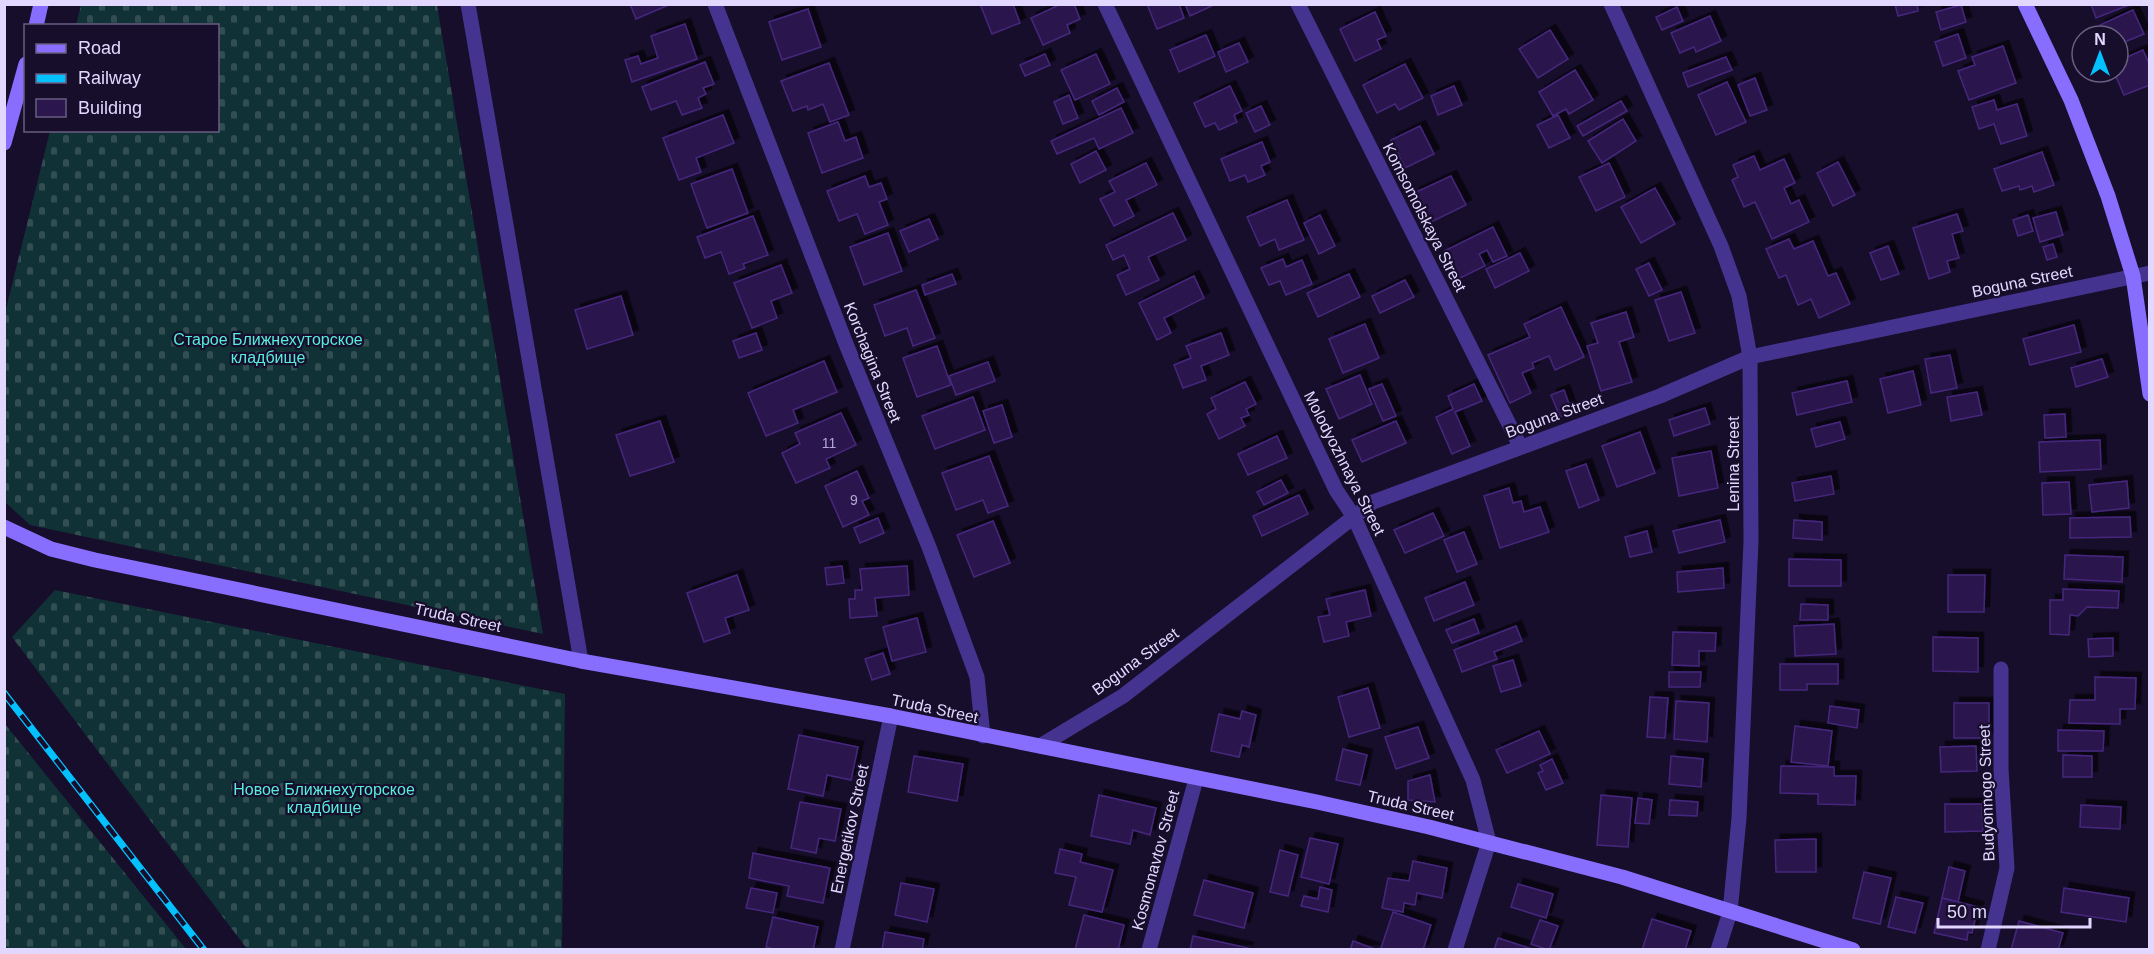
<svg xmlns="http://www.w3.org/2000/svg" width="2154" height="954" font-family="Arial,sans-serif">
  <defs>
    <pattern id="cemetery-stones" width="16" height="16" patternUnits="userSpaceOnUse" patternTransform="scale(1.5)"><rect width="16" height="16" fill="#103135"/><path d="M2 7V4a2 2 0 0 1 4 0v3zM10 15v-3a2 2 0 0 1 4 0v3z" fill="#324e53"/></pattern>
    <filter id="shadow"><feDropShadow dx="5.5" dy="-5.5" stdDeviation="0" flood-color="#0009"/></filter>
  </defs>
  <rect width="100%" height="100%" fill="#170e2b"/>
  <g fill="url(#cemetery-stones)">
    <path d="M81 5H437L543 634 30 525 5 502V313L50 131 218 130V26L76 25Z"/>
    <path d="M55 590 565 694 562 949H247L12 637Z"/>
    <path d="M5 724 186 949H5Z"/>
  </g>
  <g fill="#2b174e" stroke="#45277c" stroke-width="1.5" filter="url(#shadow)">
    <path d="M630 4H671L636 19Z"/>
    <path d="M980 4H1013L1020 23 992 34Z"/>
    <path d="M1061 4H1074L1080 19 1067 25 1070 33 1043 45 1031 18Z"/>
    <path d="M1147 4H1179L1184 18 1157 29Z"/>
    <path d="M1185 4H1216L1190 16Z"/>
    <path d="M1895 4H1917L1918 11 1898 16Z"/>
    <path d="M2091 4H2128L2129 5 2096 18Z"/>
    <path d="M1961 5 1966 22 1941 30 1936 12Z"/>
    <path d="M1677 7 1683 21 1662 30 1656 17Z"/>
    <path d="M808 9 821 47 782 60 769 22Z"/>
    <path d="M2133 10 2144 34 2122 43 2118 35 2105 36 2100 25Z"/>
    <path d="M1375 12 1386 36 1377 40 1381 49 1355 61 1340 29Z"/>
    <path d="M1710 16 1721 41 1696 52 1694 47 1680 53 1671 33Z"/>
    <path d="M685 24 697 59 632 82 625 60 638 56 641 64 658 58 651 36Z"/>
    <path d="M1550 30 1568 59 1538 78 1519 49Z"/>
    <path d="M1958 34 1966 58 1943 66 1935 42Z"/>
    <path d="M1206 35 1215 56 1179 72 1170 50Z"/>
    <path d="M1239 43 1248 62 1226 72 1218 52Z"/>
    <path d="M2003 46 2016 83 1969 100 1958 71 1975 65 1972 57Z"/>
    <path d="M2143 50 2150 66V85L2124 95 2114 72H2118V61Z"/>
    <path d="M1045 54 1050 65 1025 76 1020 65Z"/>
    <path d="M1096 54 1110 84 1075 100 1061 70Z"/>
    <path d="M1726 57 1732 70 1688 87 1683 73Z"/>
    <path d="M705 62 714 84 703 88 706 94 698 98 702 108 682 115 676 101 651 110 642 87Z"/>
    <path d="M829 63 849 115 830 122 823 104 808 110 807 106 793 111 781 81Z"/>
    <path d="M1405 64 1423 98 1399 110 1395 104 1377 113 1363 85Z"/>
    <path d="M1575 70 1593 100 1569 114 1566 109 1553 116 1539 92Z"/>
    <path d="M1755 78 1767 110 1750 116 1738 85Z"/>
    <path d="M1727 82 1746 122 1716 135 1698 95Z"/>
    <path d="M1230 86 1242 111 1234 115 1237 122 1219 130 1215 123 1205 127 1194 103Z"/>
    <path d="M1454 86 1462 105 1438 115 1431 96Z"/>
    <path d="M1117 88 1124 102 1099 115 1092 101Z"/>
    <path d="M1069 95 1078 118 1063 124 1054 102Z"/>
    <path d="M1994 100 1997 110 2017 104 2027 136 2001 144 1994 124 1979 129 1972 107Z"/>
    <path d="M1621 101 1627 111 1583 136 1577 126Z"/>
    <path d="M1261 106 1270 125 1255 132 1246 113Z"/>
    <path d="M1121 108 1133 133 1099 149 1094 138 1057 154 1051 141Z"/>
    <path d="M723 115 734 143 696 158 701 172 679 180 663 138Z"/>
    <path d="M1558 115 1570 138 1549 148 1537 125Z"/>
    <path d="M1623 119 1636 141 1602 163 1588 141Z"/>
    <path d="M838 122 845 141 856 137 863 158 822 173 808 133Z"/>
    <path d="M1420 126 1434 154 1405 168 1391 140Z"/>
    <path d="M1262 142 1270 162 1261 166 1265 175 1248 182 1245 175 1230 181 1221 159Z"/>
    <path d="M1096 151 1106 170 1080 183 1071 164Z"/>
    <path d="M2042 152 2054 185 2034 192 2032 186 2020 190 2019 186 2002 191 1994 169Z"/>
    <path d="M1754 156 1760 170 1784 159 1795 183 1784 188 1791 204 1799 200 1809 222 1772 239 1755 202 1744 207 1732 180 1738 177 1733 165Z"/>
    <path d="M1838 162 1855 195 1833 206 1817 173Z"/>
    <path d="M1146 163 1157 185 1126 200 1134 216 1114 226 1100 199 1115 192 1109 181Z"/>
    <path d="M1609 163 1625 197 1596 211 1579 177Z"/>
    <path d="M732 169 748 213 707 228 691 184Z"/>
    <path d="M865 176 869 187 881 183 887 199 879 202 888 225 865 234 857 214 839 221 827 191Z"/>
    <path d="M1451 176 1466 205 1429 223 1414 193Z"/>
    <path d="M1655 188 1675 224 1641 243 1621 207Z"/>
    <path d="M1287 200 1304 240 1279 250 1275 239 1260 246 1247 217Z"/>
    <path d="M2056 212 2063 235 2040 242 2033 218Z"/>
    <path d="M1173 213 1186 240 1148 257 1159 280 1126 295 1117 275 1130 269 1124 255 1113 260 1106 245Z"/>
    <path d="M1957 214 1963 231 1952 234 1959 258 1947 261 1950 272 1929 279 1913 228Z"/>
    <path d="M1320 215 1335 246 1319 254 1304 223Z"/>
    <path d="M2028 215 2033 231 2018 236 2013 220Z"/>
    <path d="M753 216 768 255 743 264 745 268 729 274 721 252 705 258 697 237Z"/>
    <path d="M929 219 938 239 909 252 900 231Z"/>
    <path d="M1493 227 1507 256 1493 262 1487 250 1479 254 1485 266 1458 279 1444 251Z"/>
    <path d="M888 233 902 271 864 285 850 247Z"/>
    <path d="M1789 239 1794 249 1813 241 1828 276 1836 273 1850 304 1819 318 1811 299 1798 305 1786 275 1779 278 1766 249Z"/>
    <path d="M2053 244 2057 257 2047 260 2043 247Z"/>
    <path d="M1888 246 1899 274 1881 280 1870 253Z"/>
    <path d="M1520 253 1529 271 1495 288 1486 269Z"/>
    <path d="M1283 259 1286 267 1302 260 1312 284 1286 295 1280 281 1269 285 1261 268Z"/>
    <path d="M1649 263 1662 290 1649 296 1636 269Z"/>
    <path d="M781 265 792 293 771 301 777 318 752 328 734 283Z"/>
    <path d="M952 274 956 284 925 295 922 285Z"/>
    <path d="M1349 274 1360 297 1318 317 1307 293Z"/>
    <path d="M1194 276 1204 298 1164 318 1171 333 1157 340 1139 303Z"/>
    <path d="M1405 280 1414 297 1380 313 1372 296Z"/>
    <path d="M916 290 935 338 913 346 907 328 885 336 874 305Z"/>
    <path d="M1681 292 1695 333 1669 341 1655 300Z"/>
    <path d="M621 296 633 335 587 349 575 310Z"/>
    <path d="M1561 307 1584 357 1555 370 1549 356 1532 363 1534 368 1522 373 1531 393 1510 403 1488 355 1530 337 1524 324Z"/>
    <path d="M1626 312 1634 337 1619 342 1632 382 1601 391 1587 346 1598 343 1591 323Z"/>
    <path d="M1365 324 1379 358 1343 373 1329 339Z"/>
    <path d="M2074 325 2081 352 2030 365 2023 339Z"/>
    <path d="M756 333 762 350 739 358 733 341Z"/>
    <path d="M1221 333 1229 355 1201 366 1206 380 1183 388 1174 365 1191 358 1186 346Z"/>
    <path d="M937 346 951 385 917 397 903 358Z"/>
    <path d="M1950 355 1957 388 1931 393 1925 359Z"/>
    <path d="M2102 359 2108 377 2076 387 2071 368Z"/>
    <path d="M824 361 837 392 793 410 798 423 766 436 748 393Z"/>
    <path d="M988 362 995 381 956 395 949 376Z"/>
    <path d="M1913 371 1921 405 1888 413 1880 379Z"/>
    <path d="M1360 375 1372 404 1339 419 1326 389Z"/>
    <path d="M1847 381 1852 402 1797 415 1792 393Z"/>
    <path d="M1245 382 1256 404 1246 409 1249 415 1241 418 1245 426 1219 439 1207 414 1216 409 1211 398Z"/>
    <path d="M1382 384 1396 416 1383 421 1369 389Z"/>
    <path d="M1474 384 1482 401 1455 412 1470 446 1452 454 1436 417 1453 409 1448 396Z"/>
    <path d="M1564 390 1572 412 1560 417 1551 395Z"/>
    <path d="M1977 392 1982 415 1951 421 1947 397Z"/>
    <path d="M973 397 985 430 935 449 922 416Z"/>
    <path d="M1002 405 1012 437 994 443 983 411Z"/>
    <path d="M1705 408 1710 424 1674 436 1669 420Z"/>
    <path d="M841 413 856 445 826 459 830 468 796 483 782 453 800 444 795 433Z"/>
    <path d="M2065 414 2066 437 2045 438 2044 415Z"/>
    <path d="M660 421 674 462 630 476 616 435Z"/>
    <path d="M1396 421 1406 443 1362 462 1352 440Z"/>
    <path d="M1840 422 1845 439 1816 447 1811 429Z"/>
    <path d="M1640 432 1655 473 1617 487 1602 446Z"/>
    <path d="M1277 436 1287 458 1248 475 1238 454Z"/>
    <path d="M2100 440 2101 469 2040 472 2039 442Z"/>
    <path d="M1711 451 1718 488 1679 496 1672 458Z"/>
    <path d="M989 456 1008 506 988 513 983 500 956 510 942 473Z"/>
    <path d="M1586 464 1599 500 1579 508 1566 471Z"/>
    <path d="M857 471 869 498 862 501 869 515 843 527 825 486Z"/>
    <path d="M1831 476 1834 494 1795 501 1792 483Z"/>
    <path d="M1281 480 1288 493 1264 505 1257 492Z"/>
    <path d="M2127 481 2129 508 2092 512 2089 485Z"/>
    <path d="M2069 482 2071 514 2043 515 2042 483Z"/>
    <path d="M1509 488 1513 503 1521 501 1524 512 1540 507 1549 532 1500 548 1484 496Z"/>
    <path d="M1299 495 1308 514 1262 536 1253 516Z"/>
    <path d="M1433 513 1444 536 1405 553 1394 530Z"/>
    <path d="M2130 517 2131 537 2070 538V518Z"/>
    <path d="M878 518 884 533 860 543 854 528Z"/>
    <path d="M1720 520 1725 542 1679 553 1673 531Z"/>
    <path d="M1794 520 1822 522V540L1793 538Z"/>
    <path d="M993 521 1010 563 974 577 957 535Z"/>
    <path d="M1647 531 1652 552 1630 557 1625 537Z"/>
    <path d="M1464 532 1477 564 1457 572 1444 540Z"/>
    <path d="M2065 555 2123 557 2122 582 2064 579Z"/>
    <path d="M1789 559 1841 560V586H1789Z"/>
    <path d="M842 566 844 583 827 585 825 568Z"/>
    <path d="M907 566 909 595 875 598 877 616 850 618 849 599H855V590H862L860 569Z"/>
    <path d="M1723 568 1724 588 1678 592 1677 572Z"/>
    <path d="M737 575 749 610 725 618 730 633 704 642 687 593Z"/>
    <path d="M1948 575H1985L1984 612H1948Z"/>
    <path d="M1465 582 1474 605 1434 621 1425 598Z"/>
    <path d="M2063 589 2119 591 2118 608 2087 607 2078 616 2070 615 2069 635 2050 634V600H2063Z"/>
    <path d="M1365 590 1371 616 1346 622 1349 636 1324 642 1318 617 1330 615 1326 599Z"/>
    <path d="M1801 604 1828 605V620H1800Z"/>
    <path d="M917 618 926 652 892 661 883 627Z"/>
    <path d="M1474 619 1479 633 1452 643 1446 630Z"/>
    <path d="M1834 624 1836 654 1795 656 1794 626Z"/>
    <path d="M1516 626 1522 641 1494 652 1497 659 1462 672 1454 650Z"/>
    <path d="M1673 632 1716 633 1715 651H1699V666L1672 665Z"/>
    <path d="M1933 637 1978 638V672L1933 671Z"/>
    <path d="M2113 638V656L2089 657 2088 639Z"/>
    <path d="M883 653 890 674 872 680 865 659Z"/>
    <path d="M1513 660 1521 686 1501 692 1493 666Z"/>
    <path d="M1780 664H1838V684H1807V690H1780Z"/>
    <path d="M1669 672H1701L1700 687H1669Z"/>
    <path d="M2095 677 2136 678 2135 709H2120V724L2069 723 2070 700H2095Z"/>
    <path d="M1368 688 1380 728 1349 737 1338 697Z"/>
    <path d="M1650 697 1668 698 1665 738 1647 737Z"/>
    <path d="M1676 701 1709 703 1707 742 1674 739Z"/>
    <rect x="1954" y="703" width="35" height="35"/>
    <path d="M1830 706 1859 710 1857 728 1828 723Z"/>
    <path d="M1242 711 1256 715 1249 747 1242 745 1239 757 1211 751 1219 714 1240 719Z"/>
    <path d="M1795 726 1832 731 1828 766 1791 762Z"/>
    <path d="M1418 727 1429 758 1396 769 1385 737Z"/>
    <path d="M2058 730 2104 731 2103 751H2058Z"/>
    <path d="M1539 731 1550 754 1507 773 1496 750Z"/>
    <path d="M799 735 858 747 851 780 827 775 823 796 788 789Z"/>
    <path d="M1976 746 1977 771 1941 772 1940 747Z"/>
    <path d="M1343 749 1367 755 1360 785 1336 780Z"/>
    <path d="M2063 755 2092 756V777H2063Z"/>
    <path d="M914 756 963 764 957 801 908 792Z"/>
    <path d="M1671 756 1703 759 1701 787 1669 784Z"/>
    <path d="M1552 759 1563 783 1546 790 1538 773 1543 771 1540 765Z"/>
    <path d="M1781 766 1834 767V776H1856L1855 805 1818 804V794L1780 793Z"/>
    <path d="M1430 775 1435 802 1408 800V781Z"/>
    <path d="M1099 795 1156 808 1150 835 1133 830 1130 844 1091 836Z"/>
    <path d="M1601 795 1632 798 1628 847 1597 845Z"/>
    <path d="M1638 798 1652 800 1649 824 1635 823Z"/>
    <path d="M1670 800 1698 802 1697 816 1669 815Z"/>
    <path d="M800 802 841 809 835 841 819 838 816 853 791 848Z"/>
    <path d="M1945 804H1982L1983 831 1945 832Z"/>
    <path d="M2081 805 2121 807 2120 829 2080 827Z"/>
    <path d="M1310 838 1338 844 1329 884 1301 877Z"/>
    <path d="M1816 839V872H1776L1775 840Z"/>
    <path d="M1060 849 1082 854 1080 862 1113 870 1102 912 1069 905 1076 877 1055 873Z"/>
    <path d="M1280 850 1298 855 1288 896 1270 892Z"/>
    <path d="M753 853 830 868 823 903 787 896 789 886 749 878Z"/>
    <path d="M1413 861 1447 868 1442 898 1417 893 1415 905 1404 903 1403 912 1382 908 1388 878 1409 881Z"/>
    <path d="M1949 867 1965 871 1958 902 1942 898Z"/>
    <path d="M1864 872 1891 878 1880 924 1853 918Z"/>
    <path d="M1204 880 1253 893 1244 928 1194 915Z"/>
    <path d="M901 883 934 889 927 922 895 915Z"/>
    <path d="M1518 884 1553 894 1546 918 1511 907Z"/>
    <path d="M1320 887 1332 890 1328 912 1301 906 1304 896 1318 899Z"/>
    <path d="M751 888 777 893 773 913 746 908Z"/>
    <path d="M2064 888 2129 898 2126 922 2061 912Z"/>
    <path d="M1896 897 1923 903 1915 933 1888 927Z"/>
    <path d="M1942 898 1978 907 1972 933 1968 932 1967 940 1934 933Z"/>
    <path d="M1393 912 1431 925 1423 950H1387L1381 948Z"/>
    <path d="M1084 915 1124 925 1118 950H1075Z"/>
    <path d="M773 917 818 927 813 950H776L766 947Z"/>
    <path d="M1652 919 1691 931 1685 950H1642Z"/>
    <path d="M1540 920 1558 926 1549 950 1531 944Z"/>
    <path d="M2019 921 2063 933 2058 950H2011Z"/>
    <path d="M885 932 924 939 922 950H882Z"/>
    <path d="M1193 936 1248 948 1247 950H1190Z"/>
    <path d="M1498 938 1532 949 1531 950H1494Z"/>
    <path d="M1353 941 1375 949V950H1350Z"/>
  </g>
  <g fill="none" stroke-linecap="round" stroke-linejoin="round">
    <g stroke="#45348f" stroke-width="15">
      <path d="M468 4 581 661"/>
      <path d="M715 4 846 344 929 547 977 677 983 736"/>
      <path d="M1105 4 1336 490 1354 517 1473 780 1489 842 1455 950"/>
      <path d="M1298 4 1520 446"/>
      <path d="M1611 4 1721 246 1739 296 1750 357 1751 541 1739 818 1730 912 1718 950"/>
      <path d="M1040 746 1123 696 1373 502 1660 396 1750 357 2150 273"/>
      <path d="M842 950 891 716"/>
      <path d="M1149 950 1196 779"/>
      <path d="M1988 950 2007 868 2001 769V669"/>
    </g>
    <g stroke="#876eff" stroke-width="15">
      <path d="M2025 4 2071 100 2108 196 2133 276 2150 394"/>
      <path d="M36 26 41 4"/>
      <path d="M4 143 26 64"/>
      <path d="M4 527 51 549 95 560 581 661 891 716 1317 802 1429 827 1622 877 1853 950"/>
    </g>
    <defs>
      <path id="rail" d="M4 693 204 950"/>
    </defs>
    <use href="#rail" stroke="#03c0ff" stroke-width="7"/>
    <use href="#rail" stroke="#170e2b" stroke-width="4.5" stroke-dasharray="14" stroke-linecap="butt"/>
  </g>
  <g text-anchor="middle" stroke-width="4.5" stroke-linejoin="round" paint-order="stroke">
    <g font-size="14" fill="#b4a7d3">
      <text x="829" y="448">11</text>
      <text x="854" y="505">9</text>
    </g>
    <g font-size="16" fill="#e2d7ff" stroke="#170e2b">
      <text transform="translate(1425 217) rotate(63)" y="6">Komsomolskaya Street</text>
      <text transform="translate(2022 281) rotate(-12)" y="6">Boguna Street</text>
      <text transform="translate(873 362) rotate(68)" y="6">Korchagina Street</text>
      <text transform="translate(1554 415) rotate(-20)" y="6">Boguna Street</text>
      <text transform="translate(1345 463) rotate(63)" y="6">Molodyozhnaya Street</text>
      <text transform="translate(1733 464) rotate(-90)" y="6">Lenina Street</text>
      <text transform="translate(458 617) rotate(12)" y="6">Truda Street</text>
      <text transform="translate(1135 661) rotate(-36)" y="6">Boguna Street</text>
      <text transform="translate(935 708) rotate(12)" y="6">Truda Street</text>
      <text transform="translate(1986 793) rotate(-92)" y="6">Budyonnogo Street</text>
      <text transform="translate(1411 805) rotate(13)" y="6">Truda Street</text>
      <text transform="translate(849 829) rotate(-78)" y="6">Energetikov Street</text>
      <text transform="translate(1155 860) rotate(-75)" y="6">Kosmonavtov Street</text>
    </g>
    <g font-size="16" fill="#55edde" stroke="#170e2b">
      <text x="268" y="345">Старое Ближнехуторское<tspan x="268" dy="18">кладбище</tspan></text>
      <text x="324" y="795">Новое Ближнехуторское<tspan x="324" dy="18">кладбище</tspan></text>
    </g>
  </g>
  <rect width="2154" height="954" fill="none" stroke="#e2d7ff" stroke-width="12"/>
  <rect x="24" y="24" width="195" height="108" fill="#170e2b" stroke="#685e80" stroke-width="1.5"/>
  <rect x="36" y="44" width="30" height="9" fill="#876eff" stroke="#685e80" stroke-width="1.5"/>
  <text x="78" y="54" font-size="18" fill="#e2d7ff">Road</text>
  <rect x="36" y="74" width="30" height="9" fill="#03c0ff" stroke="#685e80" stroke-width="1.5"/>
  <text x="78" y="84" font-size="18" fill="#e2d7ff">Railway</text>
  <rect x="36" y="99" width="30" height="18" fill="#2b174e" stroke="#685e80" stroke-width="1.5"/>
  <text x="78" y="114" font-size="18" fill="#e2d7ff">Building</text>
  <g transform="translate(2100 54)"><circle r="28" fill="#170e2b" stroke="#685e80" stroke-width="1.5"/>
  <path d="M0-4.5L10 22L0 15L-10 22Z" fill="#03c0ff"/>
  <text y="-9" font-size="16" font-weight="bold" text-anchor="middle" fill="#e2d7ff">N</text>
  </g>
  <path d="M1938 918v9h152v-9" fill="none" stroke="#e2d7ff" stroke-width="3"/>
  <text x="1947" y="918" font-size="18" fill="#e2d7ff" stroke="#170e2b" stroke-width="4.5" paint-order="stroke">50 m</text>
</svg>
